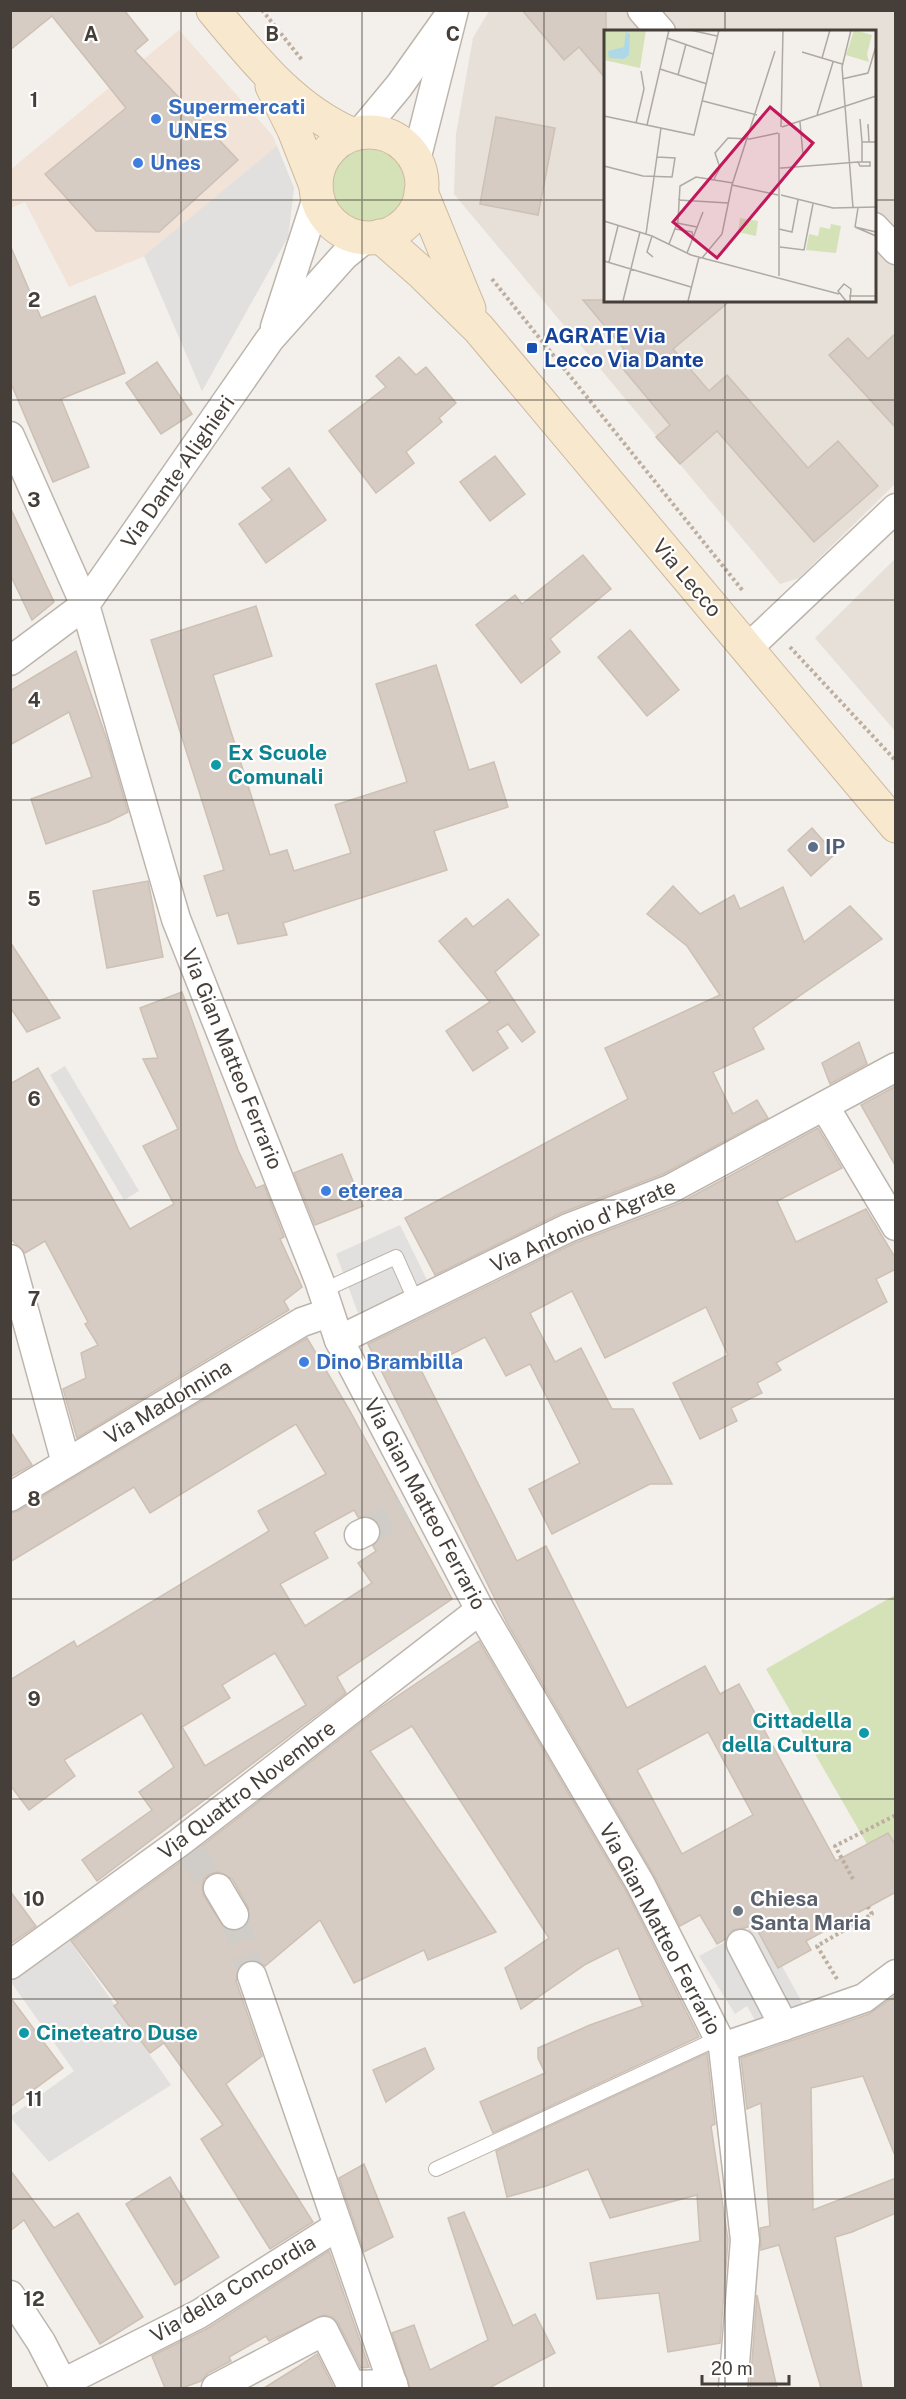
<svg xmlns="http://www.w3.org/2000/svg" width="906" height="2399" font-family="'Public Sans',sans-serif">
  <rect width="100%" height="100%" fill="#f3efea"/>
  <g fill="#e6e0d8" fill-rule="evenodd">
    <path d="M489 11H895V484L799 578 780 584 454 194 456 134 473 38ZM606 32H874V300H606Z"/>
    <path d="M895 559V731L815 638Z"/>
  </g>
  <path fill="#f2e3d8" d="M179 30 273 136 294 188 288 237 202 391 145 256 69 287 25 202 11 208 10 170Z"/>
  <g fill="#d5e2b8">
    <circle cx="369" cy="185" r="36"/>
    <path d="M895 1595V1846L888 1833 867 1844 766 1669Z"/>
  </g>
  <g fill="#e2e0de">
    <path d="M277 146 294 188 288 237 202 391 144 256Z"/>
    <path d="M65 1066 139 1191 124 1200 50 1075Z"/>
    <path d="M400 1225 427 1280 358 1313 336 1254Z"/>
    <path d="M755 1926 778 1968 782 1966 803 2004 755 2020 747 2006 735 2014 699 1956Z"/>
    <path d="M70 1941 171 2085 49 2162 10 2117 74 2071 11 1982Z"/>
  </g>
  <g fill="#d6ccc3" stroke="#cdc0b4" stroke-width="1.5" fill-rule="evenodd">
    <path d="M10 10H124L148 40 135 51 238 160 159 232 96 231 45 174 126 108 52 16 10 50Z"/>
    <path d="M522 10H606V79L579 47 564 60Z"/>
    <path d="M496 117 555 128 538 215 480 204Z"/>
    <path d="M10 245 41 318 95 296 125 373 61 399 89 467 53 482 10 381Z"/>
    <path d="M583 300H731L673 349 709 391 727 375 808 468 838 441 878 486 814 542 717 431 680 464 656 437 670 425 613 357 624 349Z"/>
    <path d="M896 333V428L829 355 848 338 868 359Z"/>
    <path d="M399 357 416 375 426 367 456 403 439 418 442 422 406 452 414 463 376 493 329 431 386 387 376 376Z"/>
    <path d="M157 362 192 414 161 434 126 383Z"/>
    <path d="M495 456 525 494 490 521 460 482Z"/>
    <path d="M289 468 326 520 266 563 239 524 272 500 262 488Z"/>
    <path d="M10 507 54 602 32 620 10 574Z"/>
    <path d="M583 555 611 589 550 639 560 652 521 683 476 625 515 595 522 604Z"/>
    <path d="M256 606 272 656 213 675 270 855 287 850 294 871 351 853 335 805 407 782 376 684 436 665 469 770 494 762 508 807 434 831 447 870 283 923 287 935 238 944 228 913 217 916 204 876 224 870 151 640Z"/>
    <path d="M630 630 679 690 647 716 598 657Z"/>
    <path d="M76 651 108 743 128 812 108 822 46 844 31 799 92 777 69 712 10 745V691Z"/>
    <path d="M812 828 835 854 811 876 788 850Z"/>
    <path d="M148 881 163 957 107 968 93 891Z"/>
    <path d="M673 886 700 914 734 895 740 909 783 887 804 942 850 906 882 939 753 1028 764 1049 713 1072 733 1114 757 1100 768 1118 663 1174 561 1213 435 1275 405 1218 628 1099 605 1048 720 995 687 946 647 914Z"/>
    <path d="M508 899 539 935 495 972 535 1032 522 1042 508 1024 497 1031 508 1048 473 1071 446 1031 490 1002 439 941 466 918 473 927Z"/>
    <path d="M10 942 60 1018 27 1032 10 1007Z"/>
    <path d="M182 992 238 1150 256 1188 264 1185 284 1237 280 1239 302 1287 284 1301 289 1310 77 1438 63 1389 86 1378 81 1353 98 1345 85 1324 88 1322 45 1241 25 1253 10 1238V1084L38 1068 130 1229 174 1204 143 1146 178 1129 143 1059 158 1058 140 1008Z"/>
    <path d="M859 1042 867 1064 830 1084 822 1063Z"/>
    <path d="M896 1086V1167L861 1105Z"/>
    <path d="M818 1128 842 1168 777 1201 796 1242 866 1209 896 1259V1269L876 1279 887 1302 776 1363 781 1370 757 1383 762 1393 731 1408 737 1421 700 1439 673 1383 728 1355 706 1307 605 1358 572 1291 530 1313 555 1362 581 1348 612 1409H633L672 1484H650L552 1534 529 1489 580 1463 530 1364 506 1376 485 1337 421 1370 517 1561 546 1546 627 1708 705 1666 720 1694 739 1684 836 1861 888 1833 896 1846V1892L806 1941 811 1950 778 1968 754 1924 745 1928 733 1930 726 1939 717 1944 700 1915 680 1926 654 1875 507 1623 368 1344 575 1243 678 1204ZM708 1732 753 1815 682 1854 637 1770Z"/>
    <path d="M342 1154 363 1206 315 1225 294 1173Z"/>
    <path d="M307 1338 350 1411 452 1599 337 1677 346 1693 97 1881 82 1860 152 1810 139 1792 174 1767 142 1713 64 1760 75 1776 29 1810 10 1785V1680L74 1641 77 1647 269 1531 258 1511 326 1474 296 1424 150 1513 134 1487 10 1562V1513L18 1511ZM354 1510 358 1517 374 1518 380 1525 381 1534 373 1546 376 1551 358 1563 372 1583 305 1626 280 1584 328 1558 314 1532ZM275 1653 306 1705 205 1766 182 1727 230 1698 222 1685Z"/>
    <path d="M10 1431 32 1465 10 1477Z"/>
    <path d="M479 1641 626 1891 699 2037 493 2133 480 2102 545 2073 538 2058V2048L590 2025 643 2006 618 1948 586 1964 521 2009 505 1968 549 1938 412 1726 370 1751 496 1932 428 1960 424 1950 354 1983 320 1920 265 1966 255 1960 246 1961 239 1966 236 1981 262 2056 226 2084 313 2222 270 2249 201 2139 223 2125 164 2043 150 2053 114 2006 118 2003 71 1941 190 1855 380 1708ZM218 1872 232 1879 248 1907 249 1923 242 1929 234 1931 225 1929 204 1896 202 1888 204 1879 210 1874Z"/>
    <path d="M10 1891 36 1926 10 1944Z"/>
    <path d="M896 1995V2158L863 2076 811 2088 813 2210 896 2178V2213L852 2232 835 2237 862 2388H821L779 2245 761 2250 760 2228 770 2226 761 2103 747 2109 741 2058 869 2014Z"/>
    <path d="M10 1997 63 2068 10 2107Z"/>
    <path d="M425 2048 434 2069 386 2102 373 2070Z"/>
    <path d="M707 2053 715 2124 711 2126 728 2240 720 2343 668 2352 659 2293 597 2299 590 2263 700 2241 697 2195 610 2218 588 2169 546 2186 507 2197 496 2151Z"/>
    <path d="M364 2164 393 2237 364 2252 339 2178Z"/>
    <path d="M10 2170 54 2228 78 2213 143 2317 100 2344 24 2220 10 2231Z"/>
    <path d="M170 2177 219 2257 175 2285 126 2204Z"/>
    <path d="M464 2212 513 2326 535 2314 555 2353 489 2388H410L392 2333 414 2325 430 2370 488 2340 448 2218Z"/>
    <path d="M329 2251 369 2367 361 2368 338 2323 332 2317 324 2315 269 2341 266 2336 229 2357 231 2361 208 2373 201 2381 182 2388H165L152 2356 208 2328Z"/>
    <path d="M757 2295 765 2335 777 2388H750Z"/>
    <path d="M317 2354 334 2388H264L296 2368Z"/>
  </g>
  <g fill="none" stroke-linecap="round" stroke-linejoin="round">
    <g stroke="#d0ccc7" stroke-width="28" stroke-dasharray="28 14" stroke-linecap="butt">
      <path d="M365 1532 404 1510"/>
      <path d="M190 1853 218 1888"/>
      <path d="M234 1915 252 1976"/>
    </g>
    <defs>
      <g id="lane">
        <path d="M322 1291 396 1257 416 1302"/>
        <path d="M436 2169 719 2038"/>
      </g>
      <g id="street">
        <path d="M642 10 661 32"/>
        <path d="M360 133 399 86 446 20"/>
        <path d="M416 160 454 10"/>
        <path d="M874 227 896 250"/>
        <path d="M275 327 317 198"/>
        <path d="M10 436 85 605 176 919 319 1280 339 1340 480 1610 640 1883 723 2047 745 2240 733 2388"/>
        <path d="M747 649 896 508"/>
        <path d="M10 661 85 605 270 339 344 256 366 238"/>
        <path d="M825 1107 896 1226"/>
        <path d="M10 1259 66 1463"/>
        <path d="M339 1340 568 1228 670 1189 896 1067"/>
        <path d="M10 1497 302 1322 328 1313"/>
        <path d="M359 1535 365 1532"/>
        <path d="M218 1888 234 1915"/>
        <path d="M741 1944 784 2026"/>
        <path d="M10 1965 180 1842 480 1610"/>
        <path d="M252 1976 394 2388"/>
        <path d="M723 2047 864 1998 896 1974"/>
        <path d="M10 2295 41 2342 65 2388"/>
        <path d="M63 2383 199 2314 338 2226"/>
        <path d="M216 2388 324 2331 351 2385 393 2384"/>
      </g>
      <g id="secondary">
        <path d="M213 10C253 58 293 109 351 134"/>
        <path d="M272 86 294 130 316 186"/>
        <circle cx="369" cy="185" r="53"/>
        <path d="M421 192 469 309"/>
        <path d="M380 236 423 274 479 329 896 826"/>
      </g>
    </defs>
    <use href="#lane" stroke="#bdb5ad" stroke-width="16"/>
    <use href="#street" stroke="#bdb5ad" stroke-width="31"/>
    <use href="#secondary" stroke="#cdba9f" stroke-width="35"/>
    <g stroke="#bdafa0" stroke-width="4" stroke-dasharray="3 3" stroke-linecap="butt">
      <path d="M262 10 302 60"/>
      <path d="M492 279 743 591"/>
      <path d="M790 647 896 761"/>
      <path d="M853 1879 835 1846 896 1815"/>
      <path d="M837 1979 817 1946 872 1914 868 1907"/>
    </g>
    <use href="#lane" stroke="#fff" stroke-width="14"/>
    <use href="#street" stroke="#fff" stroke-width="28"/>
    <use href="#secondary" stroke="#f8e8ce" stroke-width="33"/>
  </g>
  <path fill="none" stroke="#463f39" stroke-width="1.5" stroke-opacity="0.55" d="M181 10V2388M362 10V2388M544 10V2388M725 10V32M10 200H606M874 200H896M725 300V2388M10 400H896M10 600H896M10 800H896M10 1000H896M10 1200H896M10 1399H896M10 1599H896M10 1799H896M10 1999H896M10 2199H896"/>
  <g fill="#3f7fe0" stroke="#fff" stroke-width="2">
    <circle cx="156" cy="119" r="6"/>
    <circle cx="138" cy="163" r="6"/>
    <circle cx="326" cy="1191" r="6"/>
    <circle cx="304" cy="1362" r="6"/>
  </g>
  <rect fill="#1a4fb4" stroke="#fff" stroke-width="2" x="526" y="342" width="12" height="12" rx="3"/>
  <g fill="#0f9aa8" stroke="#fff" stroke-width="2">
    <circle cx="216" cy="765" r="6"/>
    <circle cx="864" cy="1733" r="6"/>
    <circle cx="24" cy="2033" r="6"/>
  </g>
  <circle fill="#5c6f8a" stroke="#fff" stroke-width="2" cx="813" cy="847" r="6"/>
  <circle fill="#6b7280" stroke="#fff" stroke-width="2" cx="738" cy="1911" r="6"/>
  <g text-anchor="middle" stroke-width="4.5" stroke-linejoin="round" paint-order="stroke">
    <g font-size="21" font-weight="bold" fill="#366cbe" stroke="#fff" text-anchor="start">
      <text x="168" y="114">Supermercati<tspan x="168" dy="24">UNES</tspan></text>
      <text x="150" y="170">Unes</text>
      <text x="338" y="1198">eterea</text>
      <text x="316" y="1369">Dino Brambilla</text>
    </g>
    <g font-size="21" font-weight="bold" fill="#164399" stroke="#fff" text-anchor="start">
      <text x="544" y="343">AGRATE Via<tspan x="544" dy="24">Lecco Via Dante</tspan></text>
    </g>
    <g font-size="21" fill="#463f39" stroke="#fff">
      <text transform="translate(178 472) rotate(-55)" y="7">Via Dante Alighieri</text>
      <text transform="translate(687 578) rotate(50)" y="7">Via Lecco</text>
      <text transform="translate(232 1059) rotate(68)" y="7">Via Gian Matteo Ferrario</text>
      <text transform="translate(583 1226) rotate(-24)" y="7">Via Antonio d'Agrate</text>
      <text transform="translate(168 1402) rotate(-31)" y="7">Via Madonnina</text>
      <text transform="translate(425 1504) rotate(62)" y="7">Via Gian Matteo Ferrario</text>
      <text transform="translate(247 1790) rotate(-37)" y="7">Via Quattro Novembre</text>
      <text transform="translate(660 1929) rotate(62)" y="7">Via Gian Matteo Ferrario</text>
      <text transform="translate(233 2289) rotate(-31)" y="7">Via della Concordia</text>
    </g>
    <g font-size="21" font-weight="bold" fill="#0d838f" stroke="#fff" text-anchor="start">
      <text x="228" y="760">Ex Scuole<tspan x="228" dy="24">Comunali</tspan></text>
      <text x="852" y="1728" text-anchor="end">Cittadella<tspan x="852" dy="24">della Cultura</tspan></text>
      <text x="36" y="2040">Cineteatro Duse</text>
    </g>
    <g font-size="21" font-weight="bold" fill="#4e5e75" stroke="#fff" text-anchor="start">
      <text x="825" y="854">IP</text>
    </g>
    <g font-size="21" font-weight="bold" fill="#5b616d" stroke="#fff" text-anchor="start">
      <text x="750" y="1906">Chiesa<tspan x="750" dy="24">Santa Maria</tspan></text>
    </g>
  </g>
  <g transform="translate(604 30)">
    <rect width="272" height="272" fill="#f3efea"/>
    <path d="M0 0H42L36 38 0 30ZM250 0 268 5 263 24 265 32 242 25ZM136 188 154 191 152 206 134 202ZM227 194 237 196 232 223 202 220 205 204 214 206 216 197 226 199Z" fill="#d5e2b8"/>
    <path d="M22 2 26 4 25 25 20 29 5 28 4 21 20 17Z" fill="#aed8e8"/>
    <path fill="none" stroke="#aea9a3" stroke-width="1.5" d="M86 0 113 6M247 0 238 37 249 178M63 8 109 24M198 22 238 34M218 28 226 0M56 39 103 54M74 45 82 14M238 49 264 43 272 16M99 71 153 85M213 85 229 32M0 86 90 105 115 0M256 89 258 112M196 92 199 125M32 93 40 59 37 41M43 95 65 0M177 97 179 0M178 97 272 66M264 98V94L265 112M175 103V246M258 132V112H272M0 136 39 146 68 147 71 128 53 127M176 138H178L254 132H266V136H256L254 132M110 149 116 138 111 123 124 108 146 109 174 103M128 155 174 165M177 165 229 178 272 177M74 170 124 173M0 191 48 206 87 225 235 264M73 193 93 197M251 197 254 178M71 199 88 202 89 207M175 199 188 202 194 170M272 202 251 197 272 206M42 204 57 98M48 206 43 222 49 227M65 214 74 191 76 156 92 147 129 153M176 217 200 220 209 174M83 223 99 182M98 228 118 204 128 155 171 21M0 231 87 257M5 232 14 196M245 266H272M19 271 36 202M84 271 95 227M242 271 234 261 240 254 247 259 246 271"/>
    <path fill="#c2185b" fill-opacity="0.15" stroke="#c2185b" stroke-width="3" d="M166 77 209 113 113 228 69 192Z"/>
    <rect width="272" height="272" fill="none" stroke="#463f39" stroke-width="3"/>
  </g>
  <g font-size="20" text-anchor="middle" font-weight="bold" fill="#463f39" stroke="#fff" stroke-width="4.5" stroke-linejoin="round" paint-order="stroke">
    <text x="91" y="41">A</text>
    <text x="272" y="41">B</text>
    <text x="453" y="41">C</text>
    <text x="34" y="107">1</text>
    <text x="34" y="307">2</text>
    <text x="34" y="507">3</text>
    <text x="34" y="707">4</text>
    <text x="34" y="906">5</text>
    <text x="34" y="1106">6</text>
    <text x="34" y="1306">7</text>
    <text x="34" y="1506">8</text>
    <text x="34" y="1706">9</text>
    <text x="34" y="1906">10</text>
    <text x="34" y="2106">11</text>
    <text x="34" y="2306">12</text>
  </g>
  <rect width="906" height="2399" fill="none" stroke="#463f39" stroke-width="24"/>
  <path d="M702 2375v9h87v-9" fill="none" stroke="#463f39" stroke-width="3"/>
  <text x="711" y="2375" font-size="18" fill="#463f39" stroke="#ffffff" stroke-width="4.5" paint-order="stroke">20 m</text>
</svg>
